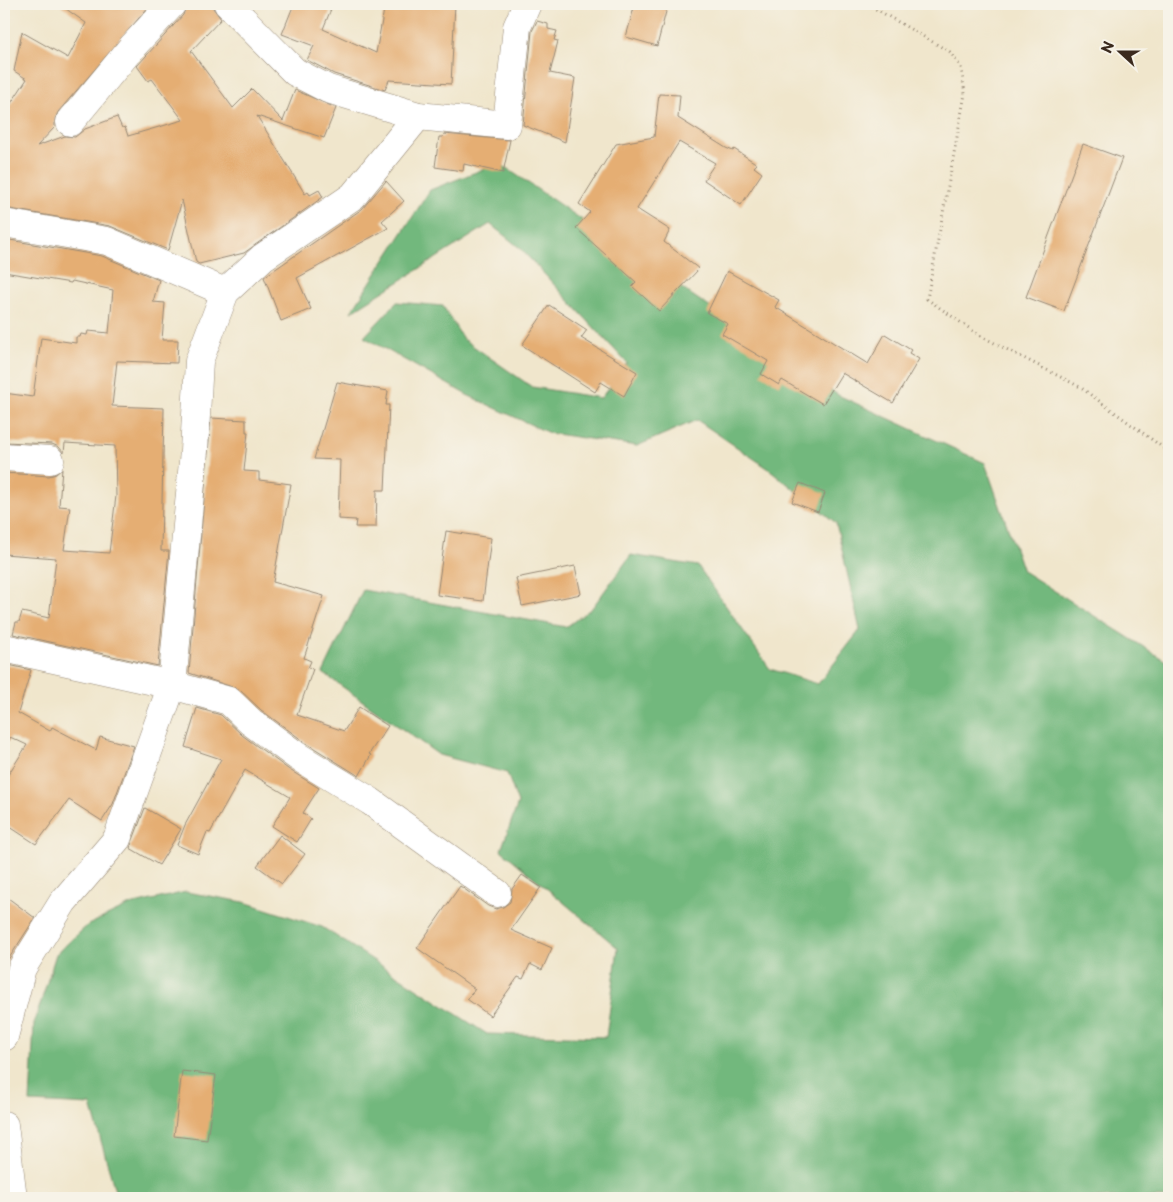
<svg xmlns="http://www.w3.org/2000/svg" width="1173" height="1202" font-family="'Playpen Sans',sans-serif">
  <rect width="100%" height="100%" fill="#f7f3e8"/>
  <filter id="ink" filterUnits="userSpaceOnUse"><feTurbulence type="fractalNoise" baseFrequency=".02" numOctaves="2"/><feDisplacementMap in="SourceGraphic" scale="10" xChannelSelector="R" yChannelSelector="G"/><feConvolveMatrix kernelMatrix="1 2 1 2 8 2 1 2 1" color-interpolation-filters="sRGB"/></filter>
  <filter id="wash" filterUnits="userSpaceOnUse"><feTurbulence type="fractalNoise" baseFrequency=".0096" numOctaves="4" result="noise"/><feDisplacementMap in="SourceGraphic" scale="20" xChannelSelector="R" yChannelSelector="G"/><feGaussianBlur stdDeviation="1.12" result="paint"/><feColorMatrix in="noise" values="0 0 0 0 0 0 0 0 0 0 0 0 0 0 0 0 0 1.4 0 .05"/><feComposite in="paint" operator="in"/></filter>
  <g filter="url(#wash)">
    <rect width="100%" height="100%" fill="#f0e6cc"/>
    <path fill="#72b87d" stroke="#56714e" d="M499 163 838 395 985 463 1023 571 1169 663V1198H117L91 1105 30 1102 34 1024 56 954 88 925 130 905 186 892 244 902 322 927 487 1034 606 1037 618 948 501 850 518 803 507 773 439 755 323 673 363 590 566 627 592 608 631 555 698 566 770 669 818 684 860 630 836 523 769 469 697 420 637 446 549 433 467 395 364 337 397 302 443 306 463 339 532 387 601 398 627 363 520 248 490 224 351 312 430 190Z"/>
    <g id="blocks">
      <g fill="#e5ae73">
        <path d="M59 4H151L58 112 55 119V127L37 146 65 136 75 137 85 129 117 117 122 128 125 127 128 136 183 120 152 79 148 81 137 66 183 15 187 4H213V8L221 19 191 51 233 108 252 89 283 121 295 90 336 108 324 138 257 116 305 194 308 192 310 195 319 190 323 197 244 253 199 264 196 262 182 200 168 250 110 226 4 208V114L27 79 14 71 22 32 68 58 86 23Z"/>
        <path d="M294 4H333L323 29 376 53 385 4H455L451 84 389 80 385 90 334 74 307 60 314 46 282 34Z"/>
        <path d="M635 4H668L657 46 626 37Z"/>
        <path d="M537 21 548 24V29L557 31 554 40 558 41 550 73 575 78 565 142 523 125 532 31Z"/>
        <path d="M659 94 680 95 678 118 726 148 733 151 734 149 757 164 754 167 762 173 741 205 704 180 715 163 679 142 637 209 670 230 664 242 699 269 659 311 632 286 636 282 576 228 590 212 579 204 616 144 654 137Z"/>
        <path d="M444 134 510 140 503 173 464 164 463 171 435 167 439 137H443Z"/>
        <path d="M1083 144 1122 158 1064 311 1026 297Z"/>
        <path d="M386 181 404 201 382 221 388 228 297 278 311 309 281 321 264 277 362 209Z"/>
        <path d="M4 239 102 256 159 280 153 302 165 303 162 340H178L177 363 117 361 112 406 164 408 161 551H169L158 666 13 634 16 622H19L22 612 49 618 56 558 4 554V473L49 476 56 474 62 469 59 506 70 507 64 550 109 553 116 496 115 446 65 443 64 453 59 447 52 444 4 442V393L33 397 41 338 76 343V337H80L81 334 87 335 88 331 109 333 113 290 72 281 71 283 4 272Z"/>
        <path d="M727 271 779 300 775 307 868 364 885 334 911 350 909 353 919 359 893 403 842 373 823 404 782 380 779 385 761 374 768 361 722 334 728 324 707 313Z"/>
        <path d="M549 305 587 330 581 338 637 372 624 396 601 382 595 392 522 345Z"/>
        <path d="M337 382 388 391 386 405H389L385 490H377L376 527H355L356 520 338 519 340 460 314 459Z"/>
        <path d="M211 418 246 420V432H248L244 471 259 472V480L291 484 273 582 324 596 304 658 311 661 308 668 313 669 297 715 344 731 359 707 388 726 369 754 371 755 359 776 306 743 261 710 239 689 189 673Z"/>
        <path d="M800 483 825 493 818 512 792 502Z"/>
        <path d="M446 531 491 538 483 601 437 595Z"/>
        <path d="M575 566 581 594 522 606 516 578Z"/>
        <path d="M4 664 31 670 18 713 50 731 52 727 96 750 100 737 134 746 113 804 102 821 69 800 36 844 4 823V781L27 745 10 737 9 741H4Z"/>
        <path d="M197 708 221 715 242 735 288 769 319 788 303 813 311 819 297 842 272 826 290 797 245 770 210 833 207 832 198 854 177 845 185 825 221 759 185 747Z"/>
        <path d="M145 808 181 829 159 865 130 848Z"/>
        <path d="M280 835 305 854 282 884 257 866Z"/>
        <path d="M522 875 541 887 511 930 552 948 542 970 530 964 523 979 518 977 490 1016 467 999 475 989 417 948 460 886 488 906 496 909 503 907 510 902 512 889Z"/>
        <path d="M4 895 35 918 4 966Z"/>
        <path d="M182 1071 216 1075 207 1140 174 1136Z"/>
      </g>
    </g>
  </g>
  <g filter="url(#ink)">
    <use href="#blocks" fill-opacity="0" stroke="#968875" stroke-width="1"/>
    <g fill="none" stroke-linecap="round" stroke-linejoin="round">
      <defs>
        <g id="minor">
          <path d="M228 4 295 72 328 89 418 116 507 125 517 27 527 4"/>
          <path d="M70 122 133 46 172 4"/>
          <path d="M4 223 107 241 225 292"/>
          <path d="M4 457 50 460"/>
          <path d="M4 648 172 685 229 701 251 722 297 756 370 801 497 893"/>
          <path d="M4 1037 22 968 63 902 117 839 172 685 194 451 199 361 225 292 263 257 353 196 418 116"/>
          <path d="M4 1125 13 1198"/>
        </g>
      </defs>
      <use href="#minor" stroke="#968875" stroke-width="29"/>
      <path stroke="#968875" stroke-width="3" stroke-dasharray="1 4" stroke-linecap="butt" d="M867 4 950 52 961 67 965 94 927 299 979 335 1080 387 1169 452"/>
      <use href="#minor" stroke="#fff" stroke-width="28"/>
    </g>
  </g>
  <rect width="1173" height="1202" fill="none" stroke="#f7f3e8" stroke-width="20"/>
  <g transform="translate(1120 52) rotate(291)" stroke="#f7f3e8" stroke-width="4" paint-order="stroke">
  <path d="M0-4L9 19L0 12L-9 19Z" fill="#3b2a1e"/>
  <text y="-8" font-size="14" font-weight="bold" text-anchor="middle" fill="#3b2a1e">N</text>
  </g>
</svg>
